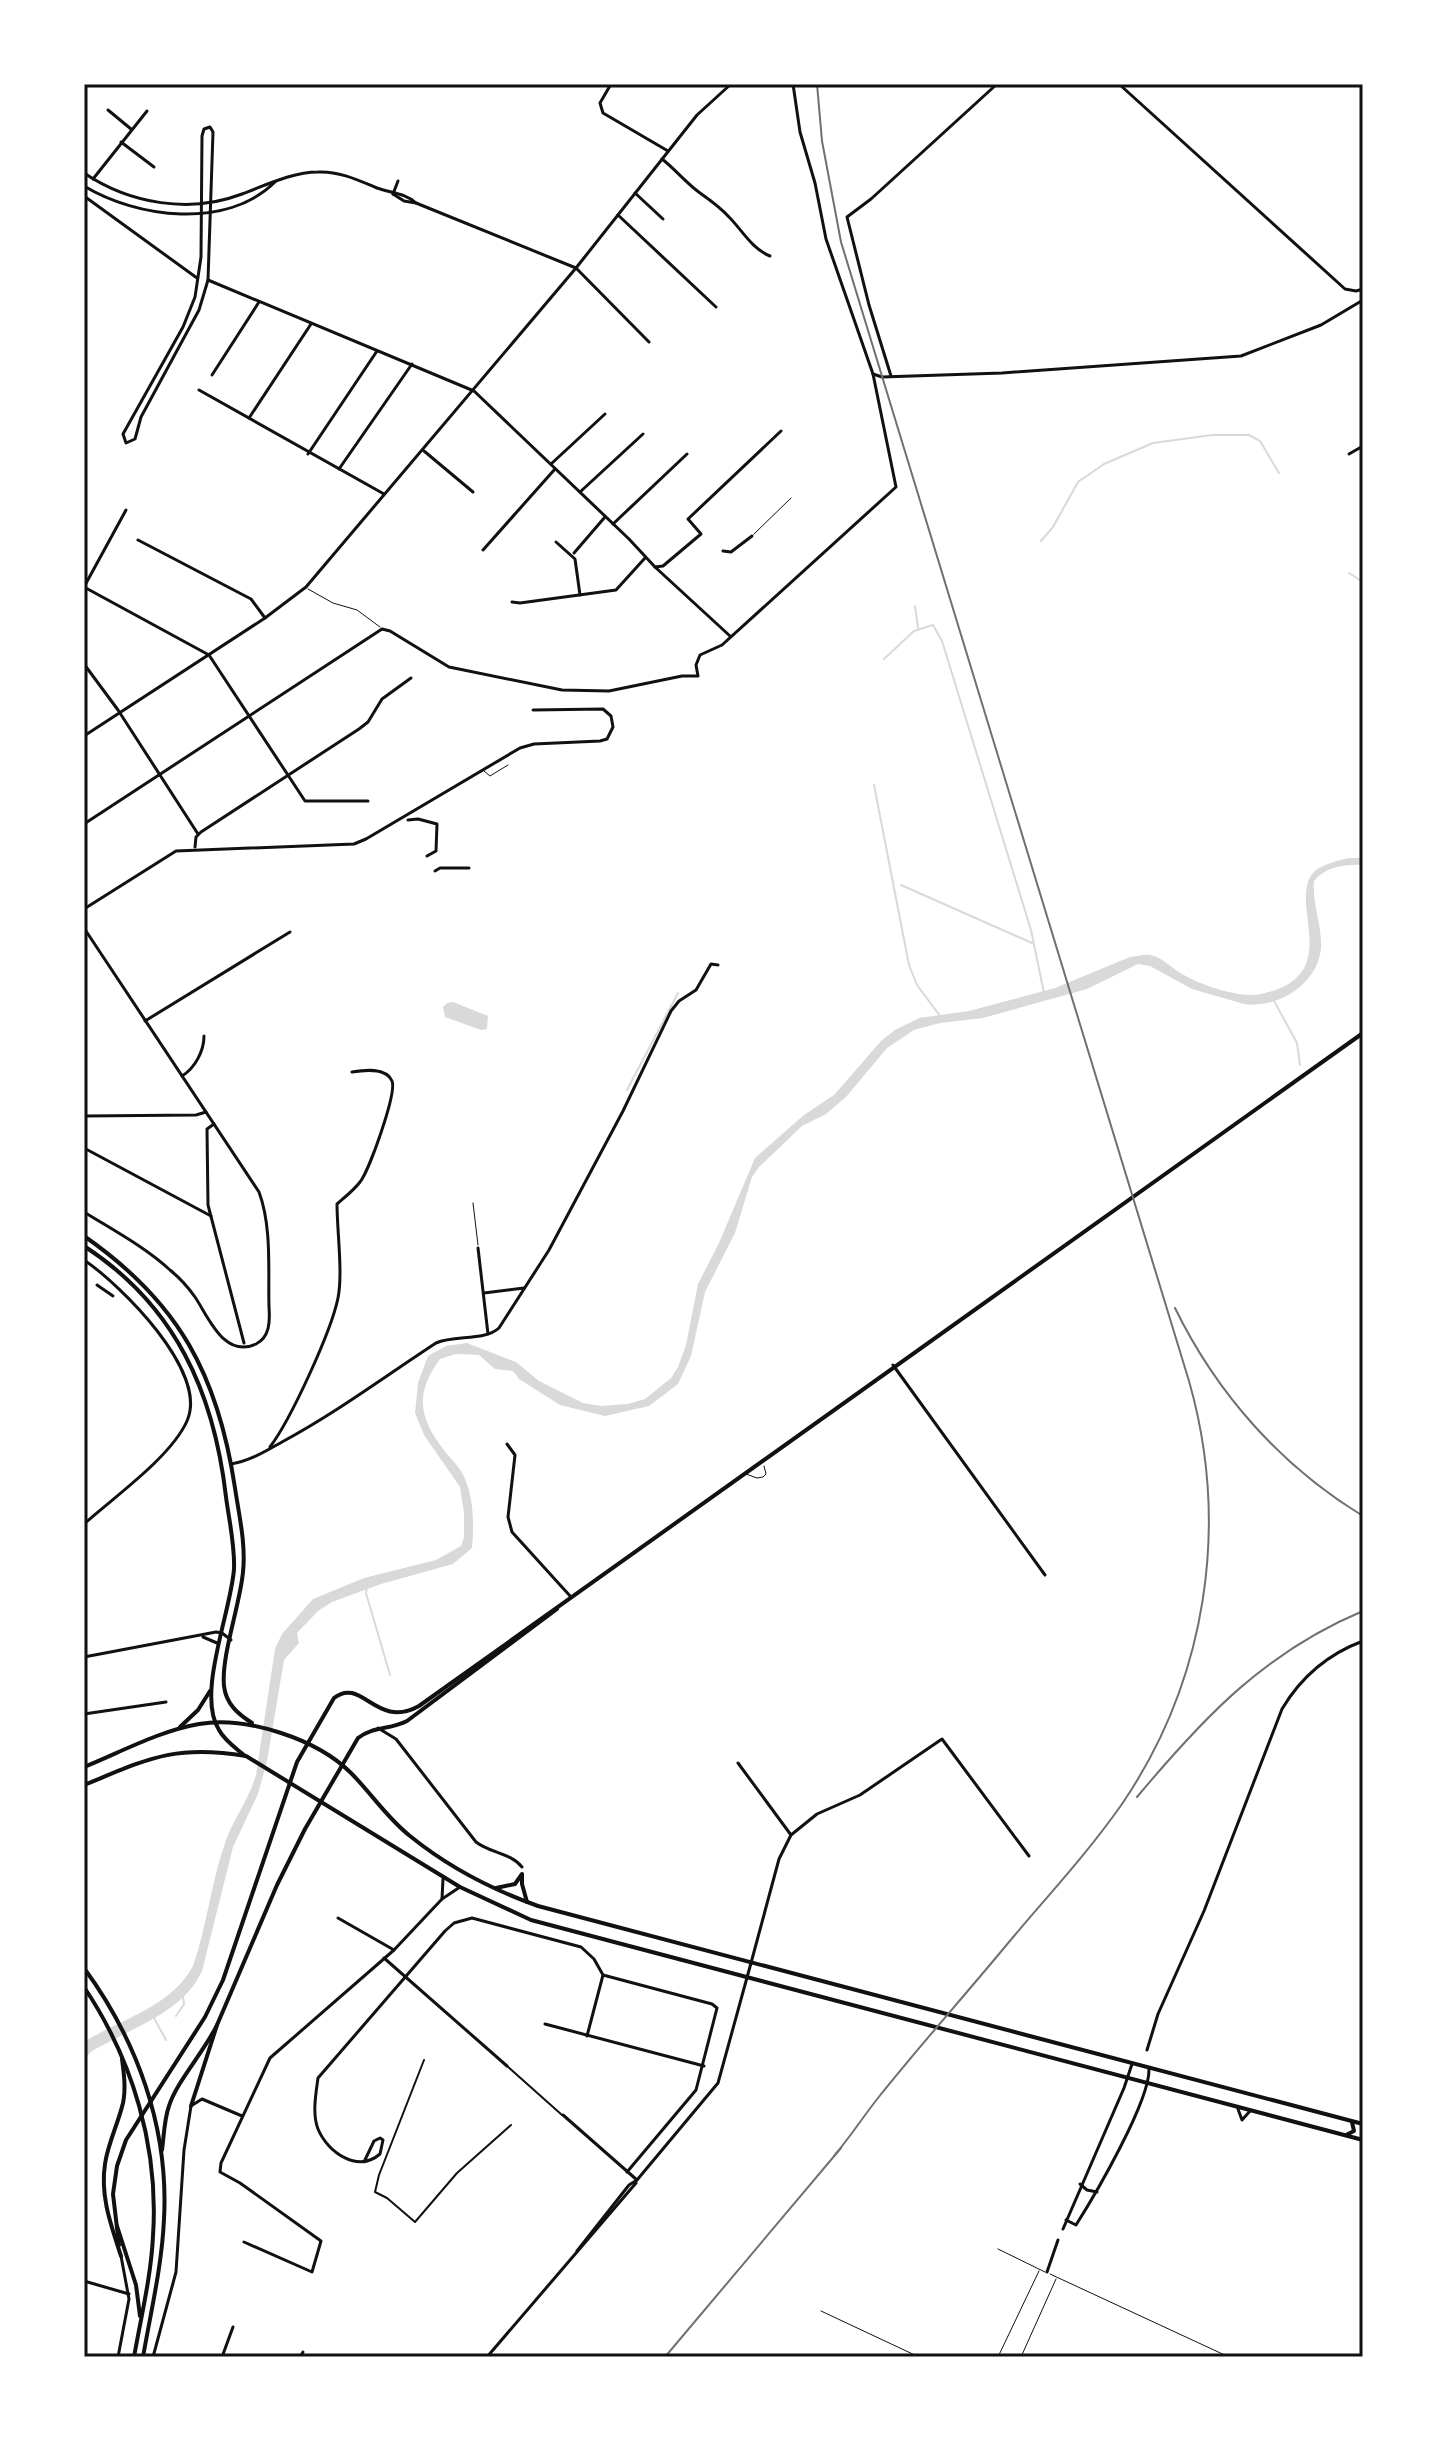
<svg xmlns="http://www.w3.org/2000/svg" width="1447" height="2441" font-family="'Noto Sans',sans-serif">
  <rect width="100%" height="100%" fill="#fff"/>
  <g fill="#d9d9d9">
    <path d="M1348 858H1363V865C1345 864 1325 867 1314 881 1312 903 1322 925 1321 948 1318 984 1278 1009 1244 1004L1192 989 1150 966 1138 964 1087 989 983 1018 940 1023 914 1030 887 1048 846 1097 826 1114 802 1126 759 1167 752 1177 735 1233 705 1292 691 1356 678 1384 649 1406 605 1416 560 1405 519 1379 513 1371 495 1369 479 1355 456 1354 440 1359C413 1396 420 1420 447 1454 454 1462 462 1470 465 1479 474 1500 474 1526 472 1548L453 1564 381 1584 332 1602 318 1611 297 1633 299 1643 284 1660 267 1761 258 1794 233 1847 202 1971C183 2013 129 2029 92 2051L84 2059V2042C122 2018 170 2008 193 1966 207 1926 211 1883 225 1843 233 1819 249 1800 256 1775L275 1649 282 1634 313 1599 364 1578 436 1560 461 1546 464 1537V1513L460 1487 424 1435 415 1413 418 1383 428 1356 446 1346 467 1343 516 1362 539 1381 583 1403 601 1406 628 1404 645 1399 671 1378 678 1367 686 1345 698 1284 719 1243 755 1158 804 1115 834 1095 881 1041 895 1030 919 1018 969 1011 1055 988 1130 957C1138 956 1146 953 1154 956 1163 959 1171 967 1179 972 1197 984 1240 999 1261 994 1349 975 1284 901 1315 871 1323 864 1338 861 1348 858Z"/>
    <path d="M453 1002 488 1016 487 1029 481 1030 445 1017 443 1007 447 1003Z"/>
  </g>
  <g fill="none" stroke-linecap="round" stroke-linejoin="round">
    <g stroke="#d9d9d9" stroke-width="2">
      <path d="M1041 541 1053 527 1078 482 1104 464 1153 443 1212 435H1249L1260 441 1279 473"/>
      <path d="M1349 573 1363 582"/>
      <path d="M915 606 918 628"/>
      <path d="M884 659 914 631 933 625 942 641 1031 930 1044 993"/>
      <path d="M874 785 909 965 917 985 940 1016"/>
      <path d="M901 885 1032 943"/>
      <path d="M1274 1001 1297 1043 1300 1065"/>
      <path d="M627 1090 678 993"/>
      <path d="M367 1588 366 1593 390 1675"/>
      <path d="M153 2016 166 2040"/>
      <path d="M176 2016 184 2004 183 1997"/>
    </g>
    <g stroke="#111" stroke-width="1">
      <path d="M754 534 791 498"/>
      <path d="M308 589 333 603 357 610 380 627"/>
      <path d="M484 771 490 776 508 765"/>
      <path d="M473 1203 478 1245"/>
      <path d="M746 1474 757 1478 763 1477 766 1474 764 1466"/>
      <path d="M998 2249 1045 2272"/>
      <path d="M1050 2274 1229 2357"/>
      <path d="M821 2311 919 2357"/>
      <path d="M998 2357 1039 2271"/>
      <path d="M1021 2357 1056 2279"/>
    </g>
    <g stroke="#111" stroke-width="2">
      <path d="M424 2060 379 2175 375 2192 387 2198 415 2222 457 2173 511 2125"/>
      <path d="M507 2066 562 2115"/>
    </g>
    <g stroke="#111" stroke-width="3">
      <path d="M611 84 600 103 603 113 668 151"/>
      <path d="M1119 84 1345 289 1356 291 1363 289"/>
      <path d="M108 110 131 129"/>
      <path d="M210 127 213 132 208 280 199 310 141 417 135 439 126 443 123 434 183 327 195 297 201 257 202 136 204 129Z"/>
      <path d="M121 142 154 167"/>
      <path d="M662 159C675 169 686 183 700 193 710 200 720 207 729 217 742 230 752 249 770 256"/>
      <path d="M84 173C130 204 190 214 242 194 266 185 293 172 318 172 339 171 358 180 377 188 391 193 405 193 416 203"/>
      <path d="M93 179 147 111"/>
      <path d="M84 186C137 218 226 230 275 182"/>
      <path d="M635 193 663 219"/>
      <path d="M393 194 404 201 416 203 576 268 649 342"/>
      <path d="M393 194 398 181"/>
      <path d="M84 196 197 278"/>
      <path d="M618 215 716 307"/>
      <path d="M208 280 474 391 629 539 655 567 730 636"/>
      <path d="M873 374 882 377 1002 373 1241 356 1321 325 1363 300"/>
      <path d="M212 375 259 302"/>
      <path d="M891 376 869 305 847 217 871 199 997 84"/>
      <path d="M199 390 384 494"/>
      <path d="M249 418 311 324"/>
      <path d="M424 451 473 492"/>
      <path d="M308 454 377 351"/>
      <path d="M1349 454 1363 446"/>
      <path d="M551 464 605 414"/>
      <path d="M339 469 412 364"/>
      <path d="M580 492 643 434"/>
      <path d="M126 510 84 587 209 655 305 801H368"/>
      <path d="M613 524 687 454"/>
      <path d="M138 540 251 599 265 618"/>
      <path d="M556 542 575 559 580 595"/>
      <path d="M483 550 555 469"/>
      <path d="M723 551 731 552 752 536"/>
      <path d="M574 553 605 517"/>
      <path d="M655 567 663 566 701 534 688 519 781 431"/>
      <path d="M512 602 520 603 616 590 645 558"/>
      <path d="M84 664 118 710 198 834"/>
      <path d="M84 736 265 618 306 587 576 268 697 115 731 84"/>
      <path d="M408 820 418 819 437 824 436 851 427 856"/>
      <path d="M84 824 382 629 390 631 449 667 562 690 609 691 682 676H698L696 665 700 655 722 645 896 487 873 374 826 239 815 183 800 132 793 84"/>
      <path d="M195 847 196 837 201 832 359 729 368 722 382 699 411 678"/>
      <path d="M435 871 440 868H469"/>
      <path d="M84 909 176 851 354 844 366 839 520 748 534 744 600 741 607 739 613 727 611 716 603 709 533 710"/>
      <path d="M84 928 259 1192C272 1227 268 1270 269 1307 270 1321 270 1337 256 1344 224 1359 208 1316 195 1297 188 1287 180 1278 170 1270 145 1247 113 1230 84 1212"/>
      <path d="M145 1021 290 932"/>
      <path d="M182 1076C195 1068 204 1051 204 1036"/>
      <path d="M85 1116 196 1115 206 1112"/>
      <path d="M214 1124 207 1129 208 1205 244 1343"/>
      <path d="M84 1148 211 1216"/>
      <path d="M478 1248 488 1334"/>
      <path d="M84 1260C121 1285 209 1372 187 1421 171 1457 114 1497 84 1524"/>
      <path d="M97 1285 113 1296"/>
      <path d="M484 1293 524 1288"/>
      <path d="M893 1365 1045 1575"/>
      <path d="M507 1444 515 1455 508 1517 512 1532 571 1597"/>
      <path d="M270 1447C291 1419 331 1332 338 1298 343 1273 337 1231 337 1204 345 1197 354 1190 360 1182 369 1171 397 1093 392 1081 386 1067 364 1070 352 1072"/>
      <path d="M231 1464C250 1461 266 1451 282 1442 336 1413 384 1377 436 1343 455 1335 485 1341 499 1328L549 1250 623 1111 671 1011 679 1001 696 990 711 964 718 965"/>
      <path d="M203 1637 217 1643"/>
      <path d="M84 1657 216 1632 222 1633 231 1640"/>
      <path d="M84 1714 166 1702"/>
      <path d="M378 1728 396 1739 476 1842C490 1853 511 1853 522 1867"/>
      <path d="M738 1763 791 1835"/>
      <path d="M442 1899 443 1879"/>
      <path d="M338 1918 394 1950"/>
      <path d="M384 1958 507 2066"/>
      <path d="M751 1963 779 1859 791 1835 817 1814 860 1795 942 1739 1029 1856"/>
      <path d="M545 2024 704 2066"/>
      <path d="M587 2036 603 1975"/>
      <path d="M1147 2050 1158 2014 1204 1911 1282 1709C1301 1677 1328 1654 1363 1641"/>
      <path d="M1238 2109 1242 2120 1250 2111"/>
      <path d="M563 2115 637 2180"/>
      <path d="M364 2162 374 2141 380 2138 383 2140 380 2154C358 2173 328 2153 318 2129 312 2114 316 2093 318 2078L445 1931 454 1923 472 1918 581 1947 594 1959 603 1975 712 2004 717 2008 696 2090 627 2172"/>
      <path d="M1080 2184 1087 2190 1097 2192"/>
      <path d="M1066 2220 1076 2225C1095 2195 1150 2101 1149 2069"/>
      <path d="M1063 2229 1124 2088 1132 2064"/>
      <path d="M244 2242 312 2272 321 2241 240 2183 220 2172 221 2163 270 2058 394 1950 442 1899 460 1887"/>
      <path d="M1047 2272 1058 2240"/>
      <path d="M84 2281 129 2294"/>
      <path d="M222 2357 233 2327"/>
      <path d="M300 2357 303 2352"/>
    </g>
    <g stroke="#111" stroke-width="3">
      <path d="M577 2251 629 2185 637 2180 718 2083 751 1963"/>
      <path d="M118 2357 129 2299 121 2256"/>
      <path d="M153 2357 176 2272 184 2150 191 2106 202 2099 242 2116"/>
      <path d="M487 2357 636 2183"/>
    </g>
    <g stroke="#111" stroke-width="4">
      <path d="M84 1236C179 1302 218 1375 235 1488 239 1515 246 1544 243 1572 240 1605 221 1656 224 1686 226 1704 238 1714 252 1723"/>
      <path d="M84 1246C175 1305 214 1392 226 1497 229 1520 235 1545 234 1569 231 1612 196 1694 219 1730 225 1741 236 1748 245 1756"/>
      <path d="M180 1727 198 1710 210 1691"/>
      <path d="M84 1767C121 1752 159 1731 199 1724 247 1716 317 1739 351 1773 371 1793 387 1818 410 1836 447 1866 493 1890 538 1906L1363 2124"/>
      <path d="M84 1785C148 1759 174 1744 246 1756L460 1887 531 1920 1363 2140"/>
      <path d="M496 1888 515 1884 522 1874V1884L527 1902"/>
      <path d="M191 2106 217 2025 277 1885 305 1829 358 1738C373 1726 390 1730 407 1721L557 1609"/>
      <path d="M1346 2135 1354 2131 1352 2122"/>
      <path d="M119 2245 113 2194 117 2166 126 2140 205 2017 223 1980 297 1762 334 1698C362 1676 376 1730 419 1706L1363 1033"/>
    </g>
    <g stroke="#111" stroke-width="4">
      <path d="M84 1968C137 2040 169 2128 164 2219 162 2265 151 2311 143 2357"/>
      <path d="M84 1987C133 2060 159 2148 153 2236 151 2277 141 2317 134 2357"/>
      <path d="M162 2150C164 2136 164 2120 169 2106 177 2081 204 2052 217 2025"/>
      <path d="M117 2226 136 2285 140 2316"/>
      <path d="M121 2256C111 2225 100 2196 105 2164 108 2143 118 2124 123 2103 126 2089 124 2074 122 2059"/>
    </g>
    <g stroke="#707070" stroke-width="2">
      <path d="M817 84 822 141 841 242 1189 1381C1230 1525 1207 1679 1122 1804 1085 1857 1040 1904 999 1954 959 2002 917 2049 878 2098 863 2117 850 2137 834 2156"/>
      <path d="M1175 1308C1217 1394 1281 1466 1363 1516"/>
      <path d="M1137 1797C1204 1717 1265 1652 1363 1611"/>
      <path d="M665 2357 841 2148"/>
    </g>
  </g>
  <rect width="1447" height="2441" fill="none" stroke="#ffffff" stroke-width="172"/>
  <rect x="86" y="86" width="1275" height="2269" fill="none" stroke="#111" stroke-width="3"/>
</svg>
